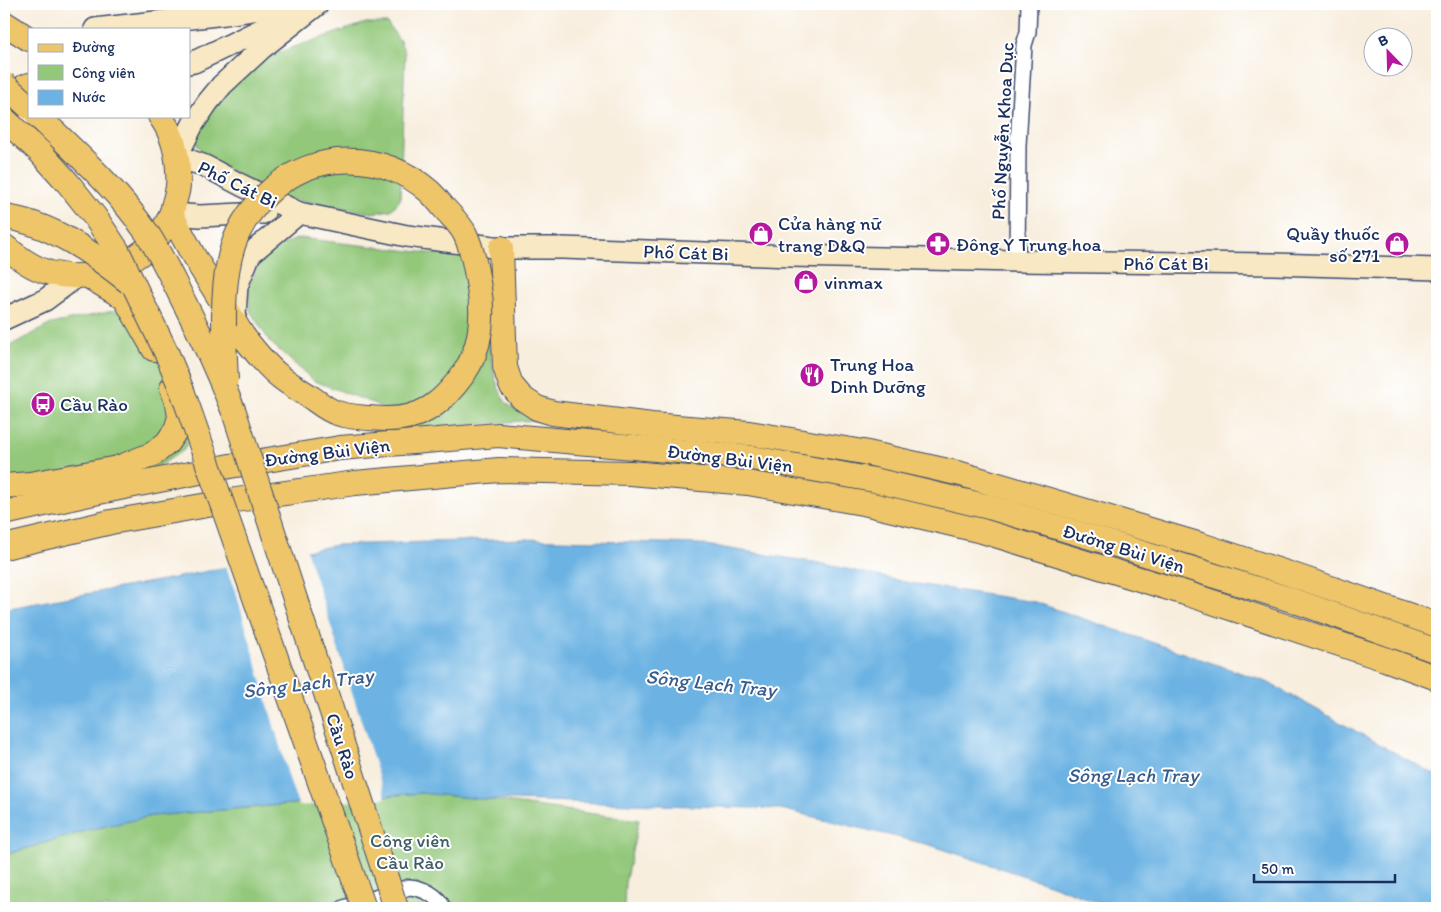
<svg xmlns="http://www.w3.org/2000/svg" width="1441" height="912" font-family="Itim,sans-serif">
  <rect width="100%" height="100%" fill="#fff"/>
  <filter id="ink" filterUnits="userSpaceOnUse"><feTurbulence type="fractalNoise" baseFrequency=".02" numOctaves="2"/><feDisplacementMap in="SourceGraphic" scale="10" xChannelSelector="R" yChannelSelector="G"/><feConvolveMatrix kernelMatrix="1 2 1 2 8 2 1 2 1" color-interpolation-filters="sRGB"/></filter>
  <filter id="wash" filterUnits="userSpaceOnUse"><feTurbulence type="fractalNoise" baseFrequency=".0096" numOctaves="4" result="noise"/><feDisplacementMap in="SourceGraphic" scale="20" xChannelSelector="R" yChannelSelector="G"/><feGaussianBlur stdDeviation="1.12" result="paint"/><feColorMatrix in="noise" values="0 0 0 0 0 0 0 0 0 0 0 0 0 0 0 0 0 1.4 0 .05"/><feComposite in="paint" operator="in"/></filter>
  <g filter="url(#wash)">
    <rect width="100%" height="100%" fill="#f8eede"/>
    <g fill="#93c87a" stroke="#577c6c">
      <path d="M366 23H387L400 41 405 53 400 200 391 210 372 213 283 198 205 157 194 140 205 114 253 65 285 50Z"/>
      <path d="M299 238 480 259 489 266C487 303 485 370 505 401 509 408 530 416 538 420L420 428 373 403 314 381 270 342 250 311 248 288 260 260 281 245Z"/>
      <path d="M113 311 143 320 193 430 184 450 146 474 4 506V349L51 324Z"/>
      <path d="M421 793 483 799 639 820 625 883 624 908H4V855L88 830 152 816Z"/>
    </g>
    <path fill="#6cb3e3" stroke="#4471a0" d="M523 539 699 544 819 563 910 583 1035 602 1267 682 1437 776V908H1112L1052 885 930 845 781 809 483 799 421 793 152 816 88 830 4 855V609L174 578 336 545Z"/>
    <path fill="#f8eede" d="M306 549 386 798 299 806 291 785 237 596 225 565Z"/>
  </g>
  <g filter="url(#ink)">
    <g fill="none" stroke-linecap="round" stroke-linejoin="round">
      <defs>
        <g id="street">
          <path d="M1017 261 1018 145 1024 45 1028 32 1029 4"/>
          <path d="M344 908 409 887C422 888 438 895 443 908"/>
        </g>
        <g id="secondary">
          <path d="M318 4 262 48 222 85 208 102 193 124 177 156 205 166 241 185 299 213 407 236 501 248H562L792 256 1017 261 1273 264 1437 269"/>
          <path d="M95 29 225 14 293 4"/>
          <path d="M189 63 194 62 289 16"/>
          <path d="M171 214 200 216 264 213"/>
          <path d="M235 315 237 286 250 254 299 213"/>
          <path d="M4 319 45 300 76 277"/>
        </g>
        <g id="primary">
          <path d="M4 23 29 39"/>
          <path d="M4 103 24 87 29 85"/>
          <path d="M171 214 193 255 243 336"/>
          <path d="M4 246C18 257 32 268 50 273 98 285 151 260 171 215 173 210 173 205 175 200 176 195 178 190 178 185 179 180 178 175 178 170 177 151 171 131 160 116"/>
          <path d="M501 248 505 367 511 385 522 398 537 408 553 413 652 425 749 433 863 452 961 474 1201 545 1299 577 1437 625"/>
          <path d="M88 276 125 298 154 349"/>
          <path d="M4 486 30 484 118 468 153 454 167 443 176 430 180 417 178 404 172 388"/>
          <path d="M4 513 89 494 230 466 340 448 498 435 746 457 874 480 989 507 1097 539 1292 600 1437 651"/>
          <path d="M4 547 111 522 236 500 355 483 499 470 630 473 748 483 868 504 982 531 1185 593 1385 659 1437 678"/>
        </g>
      </defs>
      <use href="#street" stroke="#3c4c71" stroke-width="18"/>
      <use href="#secondary" stroke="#3c4c71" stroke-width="24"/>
      <use href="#primary" stroke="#3c4c71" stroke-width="26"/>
      <use href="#street" stroke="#fff" stroke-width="15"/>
      <use href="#secondary" stroke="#f8e8c3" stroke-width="21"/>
      <use href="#primary" stroke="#eec569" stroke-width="24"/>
      <defs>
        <g id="primary-bridge">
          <path d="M4 84 29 107"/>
          <path d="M38 116C76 153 117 189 147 233 162 256 173 280 185 304 203 339 219 375 234 412L396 908"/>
          <path d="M4 119 40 152 68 183 95 217 117 250 167 354 183 393 364 908"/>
          <path d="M4 217C49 222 94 254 129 282"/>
          <path d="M226 380C224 335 219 274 238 233 245 218 256 204 268 193 314 149 384 151 430 192 435 197 440 203 444 208 451 216 461 225 465 234 473 251 476 270 479 288 484 316 481 349 464 373 443 403 422 420 384 419 368 418 352 418 337 413 329 411 319 403 312 398 300 390 287 383 277 374 264 363 253 349 243 336"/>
        </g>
      </defs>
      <use href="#primary-bridge" stroke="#3c4c71" stroke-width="26" stroke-linecap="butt"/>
      <use href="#primary-bridge" stroke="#eec569" stroke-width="24"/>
    </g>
  </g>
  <defs>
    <symbol id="shop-disc" viewBox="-11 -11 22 22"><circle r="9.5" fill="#b5179e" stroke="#fff"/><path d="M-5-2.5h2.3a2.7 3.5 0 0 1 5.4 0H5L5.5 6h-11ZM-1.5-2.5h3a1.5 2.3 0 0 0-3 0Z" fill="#fff"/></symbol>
    <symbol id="pharmacy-disc" viewBox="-11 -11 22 22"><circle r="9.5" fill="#b5179e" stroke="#fff"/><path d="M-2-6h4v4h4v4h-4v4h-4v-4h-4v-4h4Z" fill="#fff"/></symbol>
    <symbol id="restaurant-disc" viewBox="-11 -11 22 22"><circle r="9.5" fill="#b5179e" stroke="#fff"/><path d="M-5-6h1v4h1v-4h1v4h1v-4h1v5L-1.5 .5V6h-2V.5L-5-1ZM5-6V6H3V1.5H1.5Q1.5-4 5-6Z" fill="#fff"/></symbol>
    <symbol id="bus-disc" viewBox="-11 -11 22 22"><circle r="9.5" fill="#b5179e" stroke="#fff"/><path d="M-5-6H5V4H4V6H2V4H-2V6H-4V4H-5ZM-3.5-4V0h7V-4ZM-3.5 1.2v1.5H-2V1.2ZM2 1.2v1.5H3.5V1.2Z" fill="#fff"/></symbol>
  </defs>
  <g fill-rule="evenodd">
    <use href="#shop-disc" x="747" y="220" width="28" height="28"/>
    <use href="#pharmacy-disc" x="924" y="230" width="28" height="28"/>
    <use href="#shop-disc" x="1383" y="230" width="28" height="28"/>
    <use href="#shop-disc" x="792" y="268" width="28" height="28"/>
    <use href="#restaurant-disc" x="798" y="361" width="28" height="28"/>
    <use href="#bus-disc" x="29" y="390" width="28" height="28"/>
  </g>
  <g text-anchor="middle" stroke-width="4" stroke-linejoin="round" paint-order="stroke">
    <g font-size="19" fill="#1b2f5e" stroke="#fff">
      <text transform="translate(1002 131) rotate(-87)" y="7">Phố Nguyễn Khoa Dục</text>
      <text transform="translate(238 184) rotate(26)" y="7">Phố Cát Bi</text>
      <text transform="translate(686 252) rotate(2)" y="7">Phố Cát Bi</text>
      <text x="1166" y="270">Phố Cát Bi</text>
      <text transform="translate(327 452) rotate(-7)" y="7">Đường Bùi Viện</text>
      <text transform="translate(730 458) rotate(7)" y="7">Đường Bùi Viện</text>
      <text transform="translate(1124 548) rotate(17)" y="7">Đường Bùi Viện</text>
      <text transform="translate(343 746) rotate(72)" y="7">Cầu Rào</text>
    </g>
    <g font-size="19" fill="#1b2f5e" stroke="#fff" text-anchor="start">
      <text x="778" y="230">Cửa hàng nữ<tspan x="778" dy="22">trang D&amp;Q</tspan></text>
      <text x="1380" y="240" text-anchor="end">Quầy thuốc<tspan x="1380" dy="22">số 271</tspan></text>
      <text x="956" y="251">Đông Y Trung hoa</text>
      <text x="824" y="289">vinmax</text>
      <text x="830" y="371">Trung Hoa<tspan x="830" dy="22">Dinh Dưỡng</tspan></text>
      <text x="60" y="411">Cầu Rào</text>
    </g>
    <g font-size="19" fill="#3f5d66" stroke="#fff">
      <text x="410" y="847">Công viên<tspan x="410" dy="22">Cầu Rào</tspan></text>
    </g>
    <g font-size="20" font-style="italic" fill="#375d8d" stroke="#fff">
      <text transform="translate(308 683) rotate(-7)" y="7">Sông Lạch Tray</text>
      <text transform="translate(711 683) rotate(6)" y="7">Sông Lạch Tray</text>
      <text x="1133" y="782">Sông Lạch Tray</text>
    </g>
  </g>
  <rect width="1441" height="912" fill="none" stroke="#fff" stroke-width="20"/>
  <rect x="28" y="28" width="162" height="90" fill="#ffffff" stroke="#a4acbf"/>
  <rect x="38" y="44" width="25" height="8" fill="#eec569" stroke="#a4acbf"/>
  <text x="72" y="52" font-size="15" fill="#1b2f5e">Đường</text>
  <rect x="38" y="65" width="25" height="15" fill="#93c87a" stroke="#a4acbf"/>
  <text x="72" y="78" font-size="15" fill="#1b2f5e">Công viên</text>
  <rect x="38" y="90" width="25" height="15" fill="#6cb3e3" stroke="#a4acbf"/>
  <text x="72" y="102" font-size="15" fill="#1b2f5e">Nước</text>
  <g transform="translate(1388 52) rotate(337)"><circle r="24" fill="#ffffff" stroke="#a4acbf"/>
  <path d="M0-4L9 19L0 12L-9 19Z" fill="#b5179e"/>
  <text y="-8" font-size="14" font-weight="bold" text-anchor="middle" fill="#1b2f5e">B</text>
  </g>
  <path d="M1254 874v8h141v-8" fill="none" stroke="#1b2f5e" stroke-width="2.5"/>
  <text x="1261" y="874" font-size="15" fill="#1b2f5e" stroke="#ffffff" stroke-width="4" paint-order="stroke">50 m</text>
</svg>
